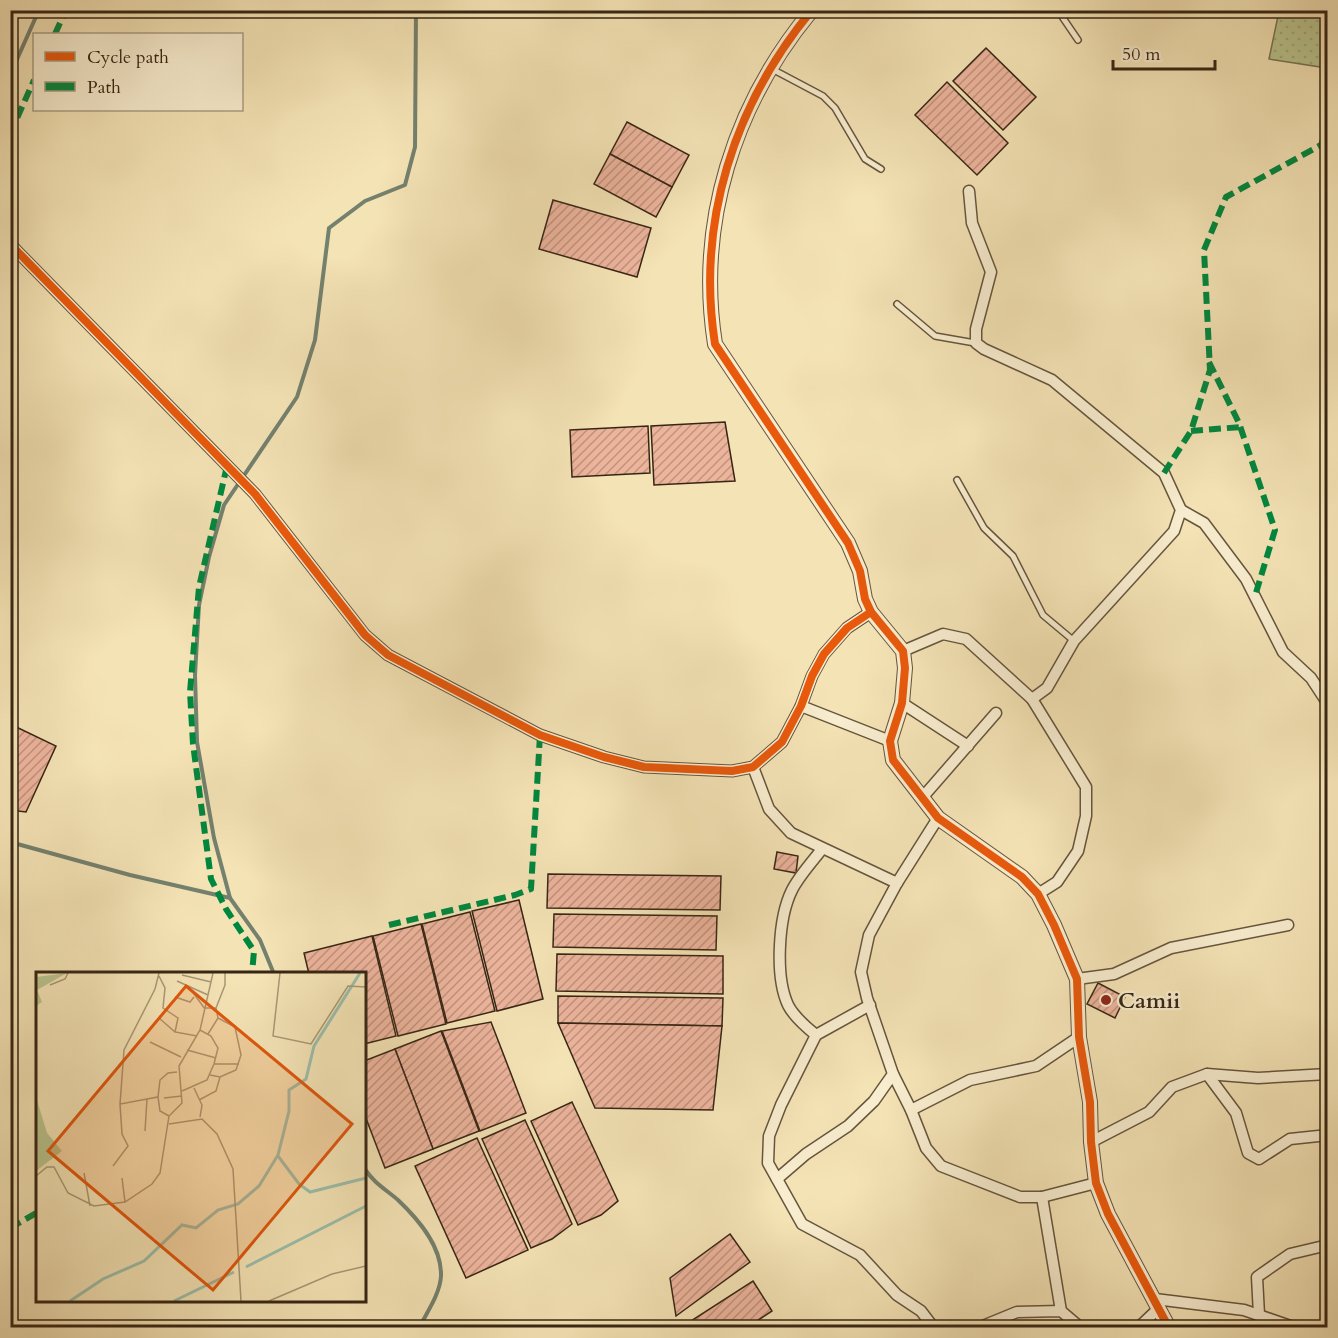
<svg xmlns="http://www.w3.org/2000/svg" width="1338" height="1338" font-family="Cardo,serif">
  <defs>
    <pattern id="grass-dots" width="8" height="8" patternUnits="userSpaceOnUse" patternTransform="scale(1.5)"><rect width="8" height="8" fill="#bac48e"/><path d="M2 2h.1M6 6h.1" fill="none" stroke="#a0a87a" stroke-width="1.8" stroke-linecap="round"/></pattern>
    <pattern id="building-hatch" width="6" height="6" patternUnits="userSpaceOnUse" patternTransform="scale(1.5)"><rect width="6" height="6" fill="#edb49c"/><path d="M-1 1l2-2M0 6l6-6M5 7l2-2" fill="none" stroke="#c1927e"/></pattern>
  </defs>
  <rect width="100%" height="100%" fill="#f4e3b5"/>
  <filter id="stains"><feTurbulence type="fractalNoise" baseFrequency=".00333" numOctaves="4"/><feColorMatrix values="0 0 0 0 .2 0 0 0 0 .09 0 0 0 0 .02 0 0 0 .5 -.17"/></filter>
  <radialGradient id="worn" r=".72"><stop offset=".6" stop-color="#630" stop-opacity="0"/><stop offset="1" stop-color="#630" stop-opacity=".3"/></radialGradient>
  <path fill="url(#grass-dots)" stroke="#787552" stroke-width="1.5" d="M1279 11H1327V68L1269 59Z"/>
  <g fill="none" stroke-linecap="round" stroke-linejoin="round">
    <g stroke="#74816e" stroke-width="4">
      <path d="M10 75 39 10"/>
      <path d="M10 842 130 875 230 898"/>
      <path d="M274 974 260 940 230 898 214 838 197 742 195 675 199 605 209 557 224 505 297 397 315 340 329 228 365 201 405 185 415 147 416 10"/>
      <path d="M364 1168C375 1184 384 1188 398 1200 418 1219 442 1246 441 1276 440 1294 427 1312 419 1328"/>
    </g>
  </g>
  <g fill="url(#building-hatch)" stroke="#372615" stroke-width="1.5">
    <path d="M10 10 19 12 10 22Z"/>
    <path d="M986 48 1036 97 1003 130 953 81Z"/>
    <path d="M947 82 1008 143 977 175 915 115Z"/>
    <path d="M627 122 689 155 672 187 610 154Z"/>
    <path d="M610 154 672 187 656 217 594 184Z"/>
    <path d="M553 200 651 228 637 277 539 249Z"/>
    <path d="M725 422 735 481 654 485 651 426Z"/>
    <path d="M648 426 650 473 572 477 570 430Z"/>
    <path d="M10 724 56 746 26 812 10 810Z"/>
    <path d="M777 852 798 856 796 873 774 869Z"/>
    <path d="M548 874 721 876 720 910 547 908Z"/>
    <path d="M519 900 543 999 497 1011 472 911Z"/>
    <path d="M470 912 495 1011 447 1023 422 924Z"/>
    <path d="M554 914 717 916 716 950 553 947Z"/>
    <path d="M421 924 446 1024 398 1036 373 936Z"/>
    <path d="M372 936 396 1036 364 1044V974H309L304 953Z"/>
    <path d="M557 954 723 956V994L556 991Z"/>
    <path d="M1098 983 1125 997 1115 1018 1087 1004Z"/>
    <path d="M558 996 723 998 722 1026 558 1023Z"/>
    <path d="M491 1022 526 1113 480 1131 442 1031Z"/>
    <path d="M558 1023 722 1026 713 1110 595 1108Z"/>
    <path d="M441 1031 479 1131 433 1149 395 1049Z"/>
    <path d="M395 1049 433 1149 385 1168 364 1113V1061Z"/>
    <path d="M572 1102 618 1201 601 1215 578 1225 531 1121Z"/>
    <path d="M525 1120 572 1224 552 1239 531 1248 482 1139Z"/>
    <path d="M477 1138 528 1250 466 1278 415 1166Z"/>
    <path d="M730 1234 750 1262 676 1316 670 1278Z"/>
    <path d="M753 1281 772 1311 746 1328H680Z"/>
  </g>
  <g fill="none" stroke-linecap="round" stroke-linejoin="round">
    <defs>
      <g id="service">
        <path d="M1048 10 1061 15 1078 40"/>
        <path d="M772 69 823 96 835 108 865 159 881 169"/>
        <path d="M897 304 935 336 975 343"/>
        <path d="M957 480 984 528 1013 556 1043 615 1074 641"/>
      </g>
      <g id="minor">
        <path d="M10 244 255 494 365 635 388 655 540 735 604 757 644 767 732 771 753 767 782 742 801 706 812 676 824 654 847 628 871 612"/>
        <path d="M1181 510 1204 523 1246 579 1283 652 1311 678 1328 704"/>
        <path d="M903 651 943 634 966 639 1032 699 1047 688 1074 641 1174 531 1181 510 1164 473 1052 380 984 349 976 343V329L991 272 972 223 969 191"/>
        <path d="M1032 699 1086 787V816L1078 851 1057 882 1038 894"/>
        <path d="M902 703 968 746"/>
        <path d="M801 706 890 741"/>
        <path d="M753 767 769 809 791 833 897 883"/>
        <path d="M922 798 996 713"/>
        <path d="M1077 979 1114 974 1171 948 1288 925"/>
        <path d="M870 1005 816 1035 781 1105 769 1136 768 1163 802 1224 860 1255 897 1295 921 1311 934 1328"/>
        <path d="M816 1035C806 1027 794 1017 788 1005 775 977 778 918 792 890 799 876 812 862 822 849"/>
        <path d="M893 1074 911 1110 926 1148 941 1166 1020 1197H1042L1096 1183"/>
        <path d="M1207 1074 1258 1078 1328 1074"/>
        <path d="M911 1110 970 1080 1036 1066 1079 1037"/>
        <path d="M1091 1142 1149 1112 1172 1087 1207 1074 1236 1113 1248 1153 1259 1159 1290 1139 1328 1135"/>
        <path d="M777 1179 806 1154 848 1126 874 1101 893 1074 867 998 861 972 869 935 897 883 938 818"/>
        <path d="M1042 1197 1061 1311"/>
        <path d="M1155 1299 1244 1310 1296 1328"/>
        <path d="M1259 1315 1257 1277 1290 1254 1328 1245"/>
        <path d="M978 1328 1017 1312 1061 1311 1081 1328"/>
        <path d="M1138 1328 1159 1308"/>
      </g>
      <path id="tertiary" d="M812 10C734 104 696 223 715 344L848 543 860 571 865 599 871 612 903 651 905 668 902 703 890 741 893 760 938 818 1022 877 1038 894 1054 925 1077 979 1079 1037 1090 1102 1091 1142 1096 1183 1108 1214 1169 1328"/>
    </defs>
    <use href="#service" stroke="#66553d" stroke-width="8"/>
    <use href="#minor" stroke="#66553d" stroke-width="13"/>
    <use href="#tertiary" stroke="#66553d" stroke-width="16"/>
    <use href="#service" stroke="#f8edcf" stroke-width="5"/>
    <use href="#minor" stroke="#f8edcf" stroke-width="10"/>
    <use href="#tertiary" stroke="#f8edcf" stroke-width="14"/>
    <g stroke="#00873e" stroke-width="6" stroke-dasharray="12 6" stroke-linecap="butt">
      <path d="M55 34 66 10"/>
      <path d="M10 134 34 80"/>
      <path d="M1209 362 1239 423 1275 530 1255 596"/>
      <path d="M1191 431 1241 427"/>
      <path d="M227 466 199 587 190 692 193 744 211 879 226 909 254 951 252 974"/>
      <path d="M1164 473 1191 431 1210 370 1204 250 1226 197 1321 145 1328 128"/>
      <path d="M389 925 515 895 531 889 540 735"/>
      <path d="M10 1228 38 1212"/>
    </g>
    <defs>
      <g id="cycleway">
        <path d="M812 10C734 104 696 223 715 344L848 543 860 571 865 599 871 612 903 651 905 668 902 703 890 741 893 760 938 818 1022 877 1038 894 1054 925 1077 979 1079 1037 1090 1102 1091 1142 1096 1183 1108 1214 1169 1328"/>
        <path d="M10 244 255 494 365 635 388 655 540 735 604 757 644 767 732 771 753 767 782 742 801 706 812 676 824 654 847 628 871 612"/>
      </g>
    </defs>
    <use href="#cycleway" stroke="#f8edcf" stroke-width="11"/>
    <use href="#cycleway" stroke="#e8590c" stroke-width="8"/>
  </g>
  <circle fill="#8f2418" stroke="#f8edcf" stroke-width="2" cx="1106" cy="1000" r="6"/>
  <g text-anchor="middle" stroke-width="4.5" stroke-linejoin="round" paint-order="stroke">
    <g font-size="22" font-weight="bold" fill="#372615" stroke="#f8edcf" text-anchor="start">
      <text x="1118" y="1008">Camii</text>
    </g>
  </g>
  <g transform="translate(36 972)">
    <rect width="330" height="330" fill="#f4e3b5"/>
    <path d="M31 1 1 18 6 30 0 34V5ZM0 125 11 161 26 179 0 199Z" fill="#bac48e"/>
    <path fill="none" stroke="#9cbeaa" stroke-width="3" d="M242 184 263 212 274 220 330 206M210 295 330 234M34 329 67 307 108 289 146 253 160 256 182 238 202 232 223 214 242 183 253 139V118L270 107 278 74 324 1M138 329 198 300"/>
    <path fill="none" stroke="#a89775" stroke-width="1.5" d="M244 1 237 64 275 72 312 14 330 15M146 3 175 10M123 4 129 16 127 36 142 46 139 60 161 64M141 9 172 23M14 13 29 7 32 1M153 15 169 37M139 25 154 30 158 25M169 36H180L182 46 199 55 205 83 200 98 184 105 174 103M180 36 189 13V1M123 46 139 60M164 58 175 64 182 76 178 92M172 62 182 46M114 70 145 85M151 78 180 86M158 116 166 133 164 145M146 119 171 108 178 92H203M122 125 124 108 132 101 141 100M128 126 146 124M163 128 180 119 184 105M84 132 88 78 119 17 123 1M133 152 166 147 181 162 197 197 205 329M109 159 111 127M77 194 92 174 86 162 84 132 122 125 124 139 133 144M48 201 54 234M0 204 11 195H18L32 221 58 234 89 230 116 212 124 201 133 144 146 131 143 94 164 58 177 1M86 206 89 230M233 329 296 302 330 294"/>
    <path fill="#df560c" fill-opacity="0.15" stroke="#df560c" stroke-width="3" d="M150 14 316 152 177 318 12 179Z"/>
    <rect width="330" height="330" fill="none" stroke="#372615" stroke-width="3"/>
  </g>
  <rect width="1338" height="1338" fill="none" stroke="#f4e3b5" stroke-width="36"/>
  <rect x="12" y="12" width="1314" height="1314" fill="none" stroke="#372615" stroke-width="3"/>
  <rect x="18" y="18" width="1302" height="1302" fill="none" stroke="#372615" stroke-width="1.5"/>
  <rect x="33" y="33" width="210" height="78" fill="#f8edcf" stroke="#ab9d85" stroke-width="1.5"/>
  <rect x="45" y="52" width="30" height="9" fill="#e8590c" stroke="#ab9d85" stroke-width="1.5"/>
  <text x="87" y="63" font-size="18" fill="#372615">Cycle path</text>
  <rect x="45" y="82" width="30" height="9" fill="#00873e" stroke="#ab9d85" stroke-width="1.5"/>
  <text x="87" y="93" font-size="18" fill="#372615">Path</text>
  <path d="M1113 60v9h102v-9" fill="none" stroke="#372615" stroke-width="3"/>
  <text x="1122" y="60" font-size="18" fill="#372615" stroke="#f8edcf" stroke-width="4.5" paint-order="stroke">50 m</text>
  <rect width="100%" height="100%" filter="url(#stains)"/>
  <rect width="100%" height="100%" fill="url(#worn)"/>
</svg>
